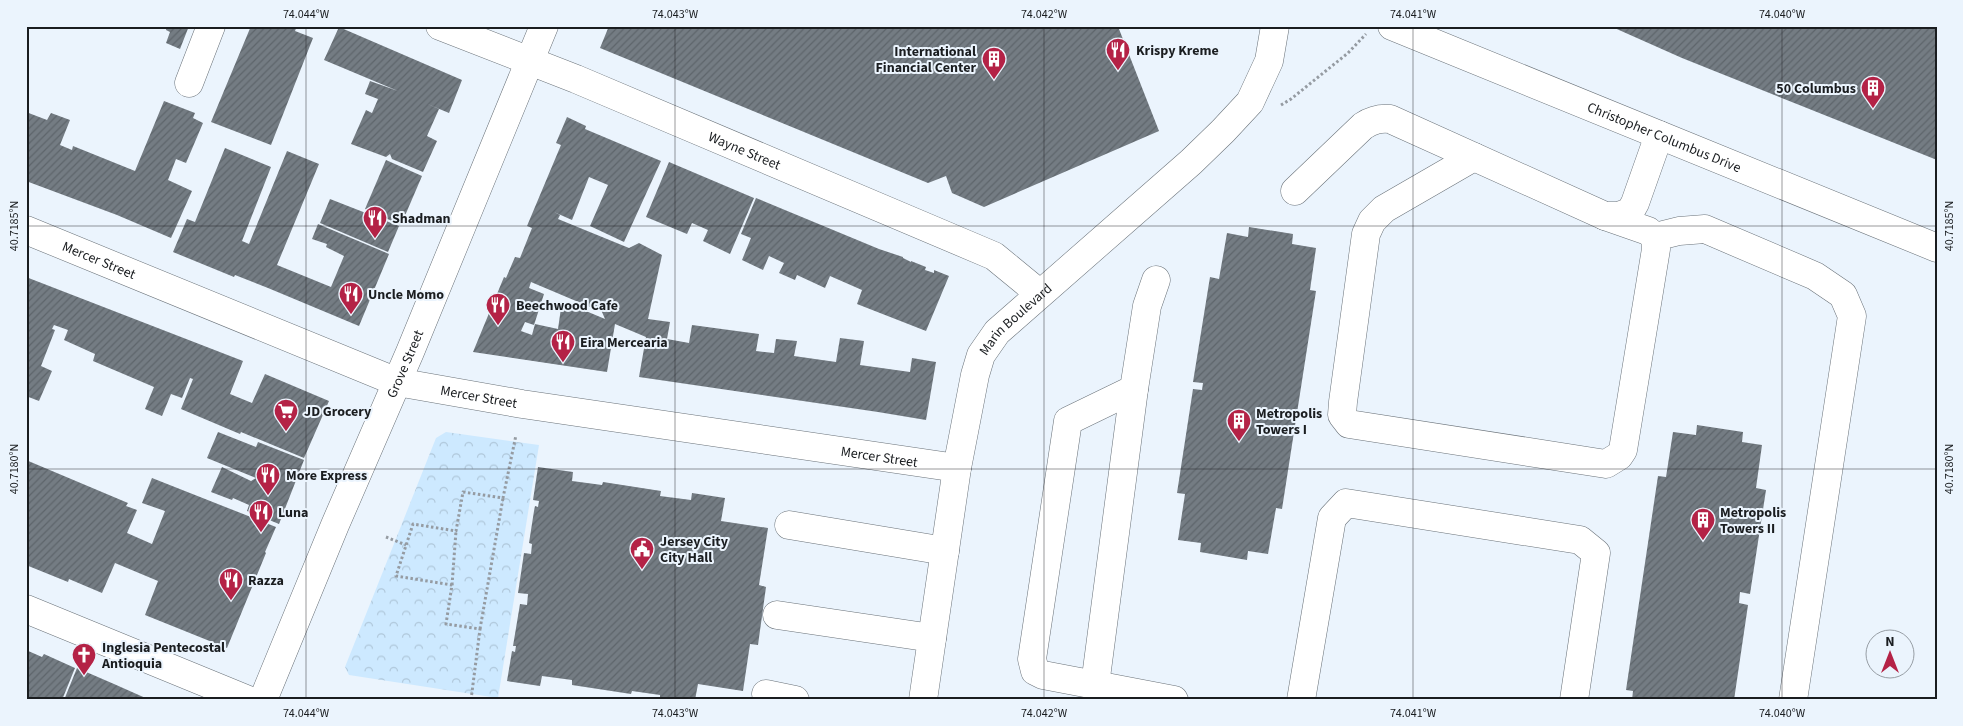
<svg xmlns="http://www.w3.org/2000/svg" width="1963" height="726" font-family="'Source Sans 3',sans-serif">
  <defs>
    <pattern id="forest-crowns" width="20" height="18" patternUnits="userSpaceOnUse" patternTransform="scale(1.25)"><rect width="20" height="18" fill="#cde9ff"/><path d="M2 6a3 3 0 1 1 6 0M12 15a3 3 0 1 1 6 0" fill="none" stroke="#afc7da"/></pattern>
    <pattern id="building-hatch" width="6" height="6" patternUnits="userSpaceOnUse" patternTransform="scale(1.25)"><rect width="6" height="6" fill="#747c83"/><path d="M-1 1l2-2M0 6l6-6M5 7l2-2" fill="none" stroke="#5e656b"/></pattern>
  </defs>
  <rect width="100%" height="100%" fill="#ebf4fd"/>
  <path fill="url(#forest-crowns)" d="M446 432 539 445 498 698 349 675 345 667 436 438Z"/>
  <g fill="url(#building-hatch)" fill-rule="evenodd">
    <path d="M167 26H189L180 49 166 43 170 32 166 30Z"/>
    <path d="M251 26H297L295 31 313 38 271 145 211 122Z"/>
    <path d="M609 26H1112L1119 29 1159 131 984 207 952 193 946 176 928 183 600 48Z"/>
    <path d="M1610 26H1937V160L1682 58Z"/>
    <path d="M339 27 462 80 449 113 425 103 439 109 427 136 437 141 423 172 392 159 390 154 386 157 351 144 366 110 372 113 378 99 365 94 370 81 398 91 324 60Z"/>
    <path d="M164 101 195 113 193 118 203 123 186 163 176 159 168 180 192 191 171 238 117 215 26 181V112L47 120 51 113 70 120 60 145 72 150 73 146 135 171Z"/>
    <path d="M567 117 586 126 585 129 661 161 624 242 590 226 608 185 589 177 572 220 554 212 560 215 558 219 629 248 639 243 662 255 648 319 670 322 667 339 689 343 692 325 759 334 756 351 774 353 776 339 797 341 794 356 836 362 840 338 864 341 860 365 910 372 912 358 936 362 926 420 878 412 639 377 646 337 615 324 607 372 473 352 504 277 506 278 515 257 520 258 532 228 527 226 561 145 556 143ZM531 282 602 312 605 319 562 301 558 329 535 324 532 335 521 331 525 322 534 325 544 294 529 288Z"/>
    <path d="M225 148 271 167 242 241 249 244 287 151 319 164 277 265 331 287 344 256 326 247 327 244 312 239 318 224 389 254 359 326 268 288 235 275 234 277 173 252 187 219 195 222Z"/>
    <path d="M386 160 422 176 401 225 365 209Z"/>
    <path d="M669 162 754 198 730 254 703 241 708 230 692 223 687 234 646 217Z"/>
    <path d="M756 198 879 249 903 257V258L911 262V261L926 267 925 270 934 273V270L949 276 926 331 857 304 862 290 830 276 825 288 797 275 795 280 779 273 784 263 769 256 763 270 742 260 751 238 741 234Z"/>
    <path d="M330 199 399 226 388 252 320 223Z"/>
    <path d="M1249 227 1293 234 1292 244 1316 248 1310 290 1316 291 1282 509 1276 508 1268 554 1248 551 1247 560 1200 552 1201 543 1178 540 1185 494 1177 493 1193 389 1202 390 1203 383 1193 382 1210 277 1219 279 1227 233 1248 237Z"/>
    <path d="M26 277 243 361 230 394 252 403 265 374 329 401 304 458 241 432 240 434 181 409 193 379 190 378 182 398 171 394 162 416 145 409 154 387 93 361 95 354 64 340 68 330 54 325 52 329 55 330 41 366 52 371 39 401 26 396Z"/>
    <path d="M1697 425 1743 432 1742 442 1762 445 1756 488 1766 490 1750 594 1740 592 1739 603 1748 605 1734 700H1632L1633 691 1626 690 1658 476 1666 477 1673 432 1696 435Z"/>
    <path d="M218 432 256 447 258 442 304 460 279 524 247 511 249 505 233 498 232 500 211 492 222 467 251 481 256 478 207 458Z"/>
    <path d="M26 460 128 503 126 506 137 510 127 533 152 544 165 511 142 503 152 478 276 527 265 552 266 553 227 648 145 615 158 581 115 563 102 593 69 579 68 582 26 565Z"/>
    <path d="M538 467 573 472 572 481 602 485 603 482 661 491 660 496 691 500 692 493 725 498 721 521 768 528 759 585 766 587 758 645 750 644 743 691 698 684 695 700H660V695L632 691 631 694 572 685V680L542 676 540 686 507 681 512 651 515 652 516 646H513L520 604 527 605 528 594 518 593 524 553 531 554 532 544 529 543 534 511 535 506 538 507 539 501 533 500Z"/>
    <path d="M26 650 42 657 44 654 75 668 62 700H26Z"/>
    <path d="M77 668 114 684 150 700H64Z"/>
  </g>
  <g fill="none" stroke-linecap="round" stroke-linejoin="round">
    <defs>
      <g id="minor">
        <path id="s1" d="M440 26 576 79 994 256 1039 293"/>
        <path id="s2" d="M1392 26 1937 248"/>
        <path d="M189 83 211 26"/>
        <path d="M1474 157 1384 209 1372 221 1366 234 1343 402 1342 415 1349 424 1606 464 1619 456 1623 450 1656 249 1655 237 1648 231 1605 216"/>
        <path d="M1295 191 1363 126C1372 120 1379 118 1390 119L1605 216H1618L1630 212 1635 203 1659 135"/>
        <path id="s3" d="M26 230 397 382 522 404 957 468"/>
        <path d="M1655 237 1679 231 1705 229 1815 276 1843 295 1852 316 1793 700"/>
        <path d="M1156 280 1147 306 1134 389 1068 421 1032 659 1035 671 1043 675 1174 700"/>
        <path d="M789 525 945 551"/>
        <path d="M26 609 248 700"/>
        <path d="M777 615 932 638"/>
        <path d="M1095 685 1134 389"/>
        <path d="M766 694 795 700"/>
        <path id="s4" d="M263 700 335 525 410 352 544 26"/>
        <path d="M1301 700 1332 518 1346 503 1580 540 1596 553 1574 700"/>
      </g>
      <g id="major">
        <path id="s5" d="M923 700 957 468 975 375 981 355 997 332 1191 162 1223 131 1250 102 1269 61 1275 26"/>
      </g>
    </defs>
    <use href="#minor" stroke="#6a7279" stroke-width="29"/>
    <use href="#major" stroke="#6a7279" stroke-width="29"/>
    <g stroke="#959ba2" stroke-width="3" stroke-dasharray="2.5 2.5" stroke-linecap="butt">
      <path d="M1281 105 1291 99 1348 53 1366 34"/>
      <path d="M386 537 406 545"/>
      <path d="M452 585 456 531"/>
      <path d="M480 629 503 498"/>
      <path d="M471 700 480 629 446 624 452 585 396 576 413 524 456 531 463 492 503 498 516 435"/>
    </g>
    <use href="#minor" stroke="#fff" stroke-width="28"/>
    <use href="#major" stroke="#fff" stroke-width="28"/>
  </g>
  <path fill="none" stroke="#1a1d20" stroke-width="1" stroke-opacity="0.45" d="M306 26V700M675 26V700M1044 26V700M1413 26V700M1782 26V700M26 226H1937M26 469H1937"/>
  <defs>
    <symbol id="restaurant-pin" viewBox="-11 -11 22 30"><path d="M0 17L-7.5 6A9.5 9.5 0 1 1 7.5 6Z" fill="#b42246" stroke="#ebf4fd"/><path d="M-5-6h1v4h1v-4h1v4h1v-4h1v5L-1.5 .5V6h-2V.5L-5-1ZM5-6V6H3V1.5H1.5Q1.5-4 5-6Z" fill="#fff"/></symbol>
    <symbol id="building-pin" viewBox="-11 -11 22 30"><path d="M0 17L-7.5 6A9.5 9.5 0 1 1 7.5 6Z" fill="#b42246" stroke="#ebf4fd"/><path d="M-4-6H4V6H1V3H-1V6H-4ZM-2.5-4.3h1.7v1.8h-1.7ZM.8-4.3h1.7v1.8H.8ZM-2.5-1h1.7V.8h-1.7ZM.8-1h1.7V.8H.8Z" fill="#fff"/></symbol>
    <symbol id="supermarket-pin" viewBox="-11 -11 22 30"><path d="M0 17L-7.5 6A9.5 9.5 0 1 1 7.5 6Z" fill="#b42246" stroke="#ebf4fd"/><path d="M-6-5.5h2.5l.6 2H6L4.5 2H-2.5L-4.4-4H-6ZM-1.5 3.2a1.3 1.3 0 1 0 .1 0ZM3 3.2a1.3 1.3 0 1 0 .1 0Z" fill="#fff"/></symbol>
    <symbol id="civic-pin" viewBox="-11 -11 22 30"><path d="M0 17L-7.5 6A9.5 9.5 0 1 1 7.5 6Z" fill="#b42246" stroke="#ebf4fd"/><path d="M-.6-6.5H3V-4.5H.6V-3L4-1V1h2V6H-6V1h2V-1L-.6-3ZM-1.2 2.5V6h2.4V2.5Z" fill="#fff"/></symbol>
    <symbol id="church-pin" viewBox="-11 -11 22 30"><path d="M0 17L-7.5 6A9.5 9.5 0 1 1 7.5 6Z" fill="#b42246" stroke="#ebf4fd"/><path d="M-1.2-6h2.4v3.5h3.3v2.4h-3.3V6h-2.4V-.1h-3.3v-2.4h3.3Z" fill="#fff"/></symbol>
  </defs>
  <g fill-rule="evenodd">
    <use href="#restaurant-pin" x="1104" y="36" width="28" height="38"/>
    <use href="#building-pin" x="980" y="45" width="28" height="38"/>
    <use href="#building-pin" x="1859" y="74" width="28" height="38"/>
    <use href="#restaurant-pin" x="361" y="204" width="28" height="38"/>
    <use href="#restaurant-pin" x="337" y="280" width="28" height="38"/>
    <use href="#restaurant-pin" x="484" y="291" width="28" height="38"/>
    <use href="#restaurant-pin" x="549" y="328" width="28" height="38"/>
    <use href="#supermarket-pin" x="272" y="397" width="28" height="38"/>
    <use href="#building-pin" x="1225" y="407" width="28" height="38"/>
    <use href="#restaurant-pin" x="254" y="461" width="28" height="38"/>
    <use href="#restaurant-pin" x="247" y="498" width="28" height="38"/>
    <use href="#building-pin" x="1689" y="506" width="28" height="38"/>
    <use href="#civic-pin" x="628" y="535" width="28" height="38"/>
    <use href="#restaurant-pin" x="217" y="566" width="28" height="38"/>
    <use href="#church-pin" x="70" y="641" width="28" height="38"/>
  </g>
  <g text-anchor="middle" stroke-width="4" stroke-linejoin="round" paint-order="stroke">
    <g font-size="14" font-weight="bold" fill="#1a1d20" stroke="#ebf4fd" text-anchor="start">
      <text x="1136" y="55">Krispy Kreme</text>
      <text x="976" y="56" text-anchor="end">International<tspan x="976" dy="16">Financial Center</tspan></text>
      <text x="1856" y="93" text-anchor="end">50 Columbus</text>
      <text x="392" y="223">Shadman</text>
      <text x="368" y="299">Uncle Momo</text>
      <text x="516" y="310">Beechwood Cafe</text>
      <text x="580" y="347">Eira Mercearia</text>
      <text x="304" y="416">JD Grocery</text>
      <text x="1256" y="418">Metropolis<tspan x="1256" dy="16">Towers I</tspan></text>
      <text x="286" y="480">More Express</text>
      <text x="278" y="517">Luna</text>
      <text x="1720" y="517">Metropolis<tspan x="1720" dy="16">Towers II</tspan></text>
      <text x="660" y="546">Jersey City<tspan x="660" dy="16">City Hall</tspan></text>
      <text x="248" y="585">Razza</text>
      <text x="102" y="652">Inglesia Pentecostal<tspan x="102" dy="16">Antioquia</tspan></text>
    </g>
    <g font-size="14" fill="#1a1d20" stroke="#ebf4fd">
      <text dy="5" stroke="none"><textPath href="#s2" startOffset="294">Christopher Columbus Drive</textPath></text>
      <text dy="5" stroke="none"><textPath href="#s1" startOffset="329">Wayne Street</textPath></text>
      <text dy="5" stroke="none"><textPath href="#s3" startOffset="79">Mercer Street</textPath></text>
      <text dy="5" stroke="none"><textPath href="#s5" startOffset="400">Marin Boulevard</textPath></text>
      <text dy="5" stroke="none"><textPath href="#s4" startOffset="365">Grove Street</textPath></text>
      <text dy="5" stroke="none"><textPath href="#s3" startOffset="484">Mercer Street</textPath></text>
      <text dy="5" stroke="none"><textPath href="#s3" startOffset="889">Mercer Street</textPath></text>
    </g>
  </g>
  <rect width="1963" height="726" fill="none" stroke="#ebf4fd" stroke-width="55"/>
  <g transform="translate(1890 654)"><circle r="24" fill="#ebf4fd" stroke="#979ea5"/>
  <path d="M0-4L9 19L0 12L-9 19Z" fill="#b42246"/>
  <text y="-8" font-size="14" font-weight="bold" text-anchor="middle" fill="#1a1d20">N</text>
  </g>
  <rect x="28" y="28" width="1908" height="670" fill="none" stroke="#1a1d20" stroke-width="2"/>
  <g font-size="12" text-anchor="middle" fill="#1a1d20">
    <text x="306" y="18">74.044°W</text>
    <text x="675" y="18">74.043°W</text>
    <text x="1044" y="18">74.042°W</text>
    <text x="1413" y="18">74.041°W</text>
    <text x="1782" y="18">74.040°W</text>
    <text transform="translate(14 226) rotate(-90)" y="4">40.7185°N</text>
    <text transform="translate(1949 226) rotate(-90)" y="4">40.7185°N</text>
    <text transform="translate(14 469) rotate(-90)" y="4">40.7180°N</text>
    <text transform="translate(1949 469) rotate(-90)" y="4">40.7180°N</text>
    <text x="306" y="717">74.044°W</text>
    <text x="675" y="717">74.043°W</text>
    <text x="1044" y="717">74.042°W</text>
    <text x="1413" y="717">74.041°W</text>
    <text x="1782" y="717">74.040°W</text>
  </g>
</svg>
